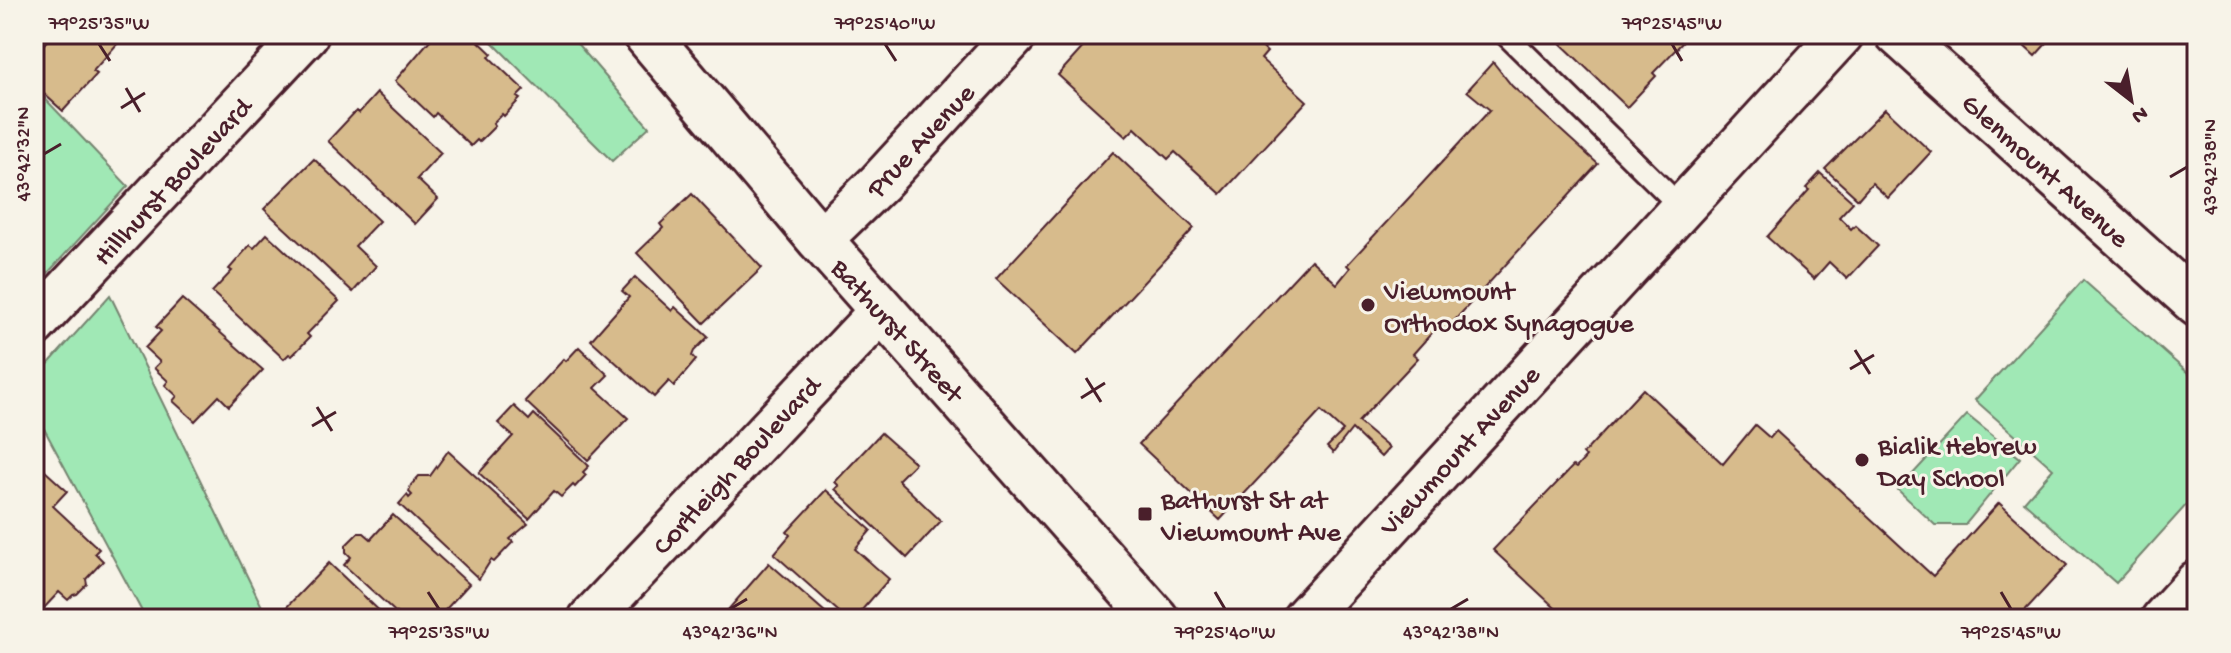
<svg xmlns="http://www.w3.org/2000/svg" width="2231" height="653" font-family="'Gochi Hand',sans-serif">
  <rect width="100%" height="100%" fill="#f7f3e8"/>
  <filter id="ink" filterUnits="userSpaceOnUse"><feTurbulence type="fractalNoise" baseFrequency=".0125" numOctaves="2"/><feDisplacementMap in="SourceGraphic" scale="16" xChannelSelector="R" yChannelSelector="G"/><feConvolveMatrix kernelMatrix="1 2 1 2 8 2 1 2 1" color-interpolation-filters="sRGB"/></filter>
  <g filter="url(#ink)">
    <g fill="#a0e8b5" stroke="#758470" stroke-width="2">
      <path d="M484 34H569L649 127 612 161Z"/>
      <path d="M34 87 128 186 34 288Z"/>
      <path d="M2083 280 2197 381V493L2116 583 2024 502 2053 469 1975 400Z"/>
      <path d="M110 295 268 619H146L34 410V380Z"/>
      <path d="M1967 415 2020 458 1965 525H1935L1898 490Z"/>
    </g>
    <g fill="#d7bb8c" stroke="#4a1f2b" stroke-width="2">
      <path d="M53 34H126L93 71 97 74 63 111 34 85V55Z"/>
      <path d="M435 34H471L492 54 489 57 524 90 517 97 520 99 504 116 502 114 493 123 495 126 479 142 477 140 471 146 436 113 433 117 395 81Z"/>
      <path d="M1095 34H1248L1267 52 1261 59 1307 101 1221 194 1175 152 1168 159 1135 128 1126 137 1058 75Z"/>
      <path d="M1561 34H1673L1682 43 1653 73 1656 76 1627 107 1556 39Z"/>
      <path d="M2011 34H2055L2035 56Z"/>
      <path d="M1493 62 1512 86 1598 164 1444 332 1437 327 1413 354 1418 358 1358 422 1389 448 1381 457 1352 429 1333 453 1327 447 1343 431 1321 411 1220 520 1139 444 1311 260 1337 284 1350 268 1347 265 1490 110 1467 91Z"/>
      <path d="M377 93 441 153 417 179 438 199 415 224 328 141 356 111 359 113Z"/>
      <path d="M1885 109 1931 152 1888 198 1872 183 1858 199 1825 169Z"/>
      <path d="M1113 152 1194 228 1077 354 996 279Z"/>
      <path d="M314 159 379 221 355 246 376 266 353 292 264 209Z"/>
      <path d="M1820 173 1853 202 1839 217 1851 229 1855 225 1878 246 1847 279 1829 262 1814 279 1767 237 1809 190 1806 188Z"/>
      <path d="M692 194 762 268 704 323 637 253 663 228 660 224Z"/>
      <path d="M267 234 339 301 307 334 310 337 292 356 289 354 284 359 212 292 232 271 229 269 250 245 254 248Z"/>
      <path d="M635 277 672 311 675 307 708 337 694 351 692 356 696 360 674 386 669 381 654 397 591 340 629 297 622 291Z"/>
      <path d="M182 299 263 370 229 406 219 396 195 421 173 401 177 396 165 385 168 381 154 368 160 362 145 348 161 331 156 327Z"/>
      <path d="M579 347 608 375 595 388 628 418 588 460 525 401 564 359 566 361Z"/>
      <path d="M1643 389 1723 464 1755 425 1770 438 1776 431 1933 576 1999 503 2067 565 2017 619H1567L1493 550 1573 466 1576 468 1586 457 1583 454Z"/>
      <path d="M514 406 529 420 534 414 589 466 583 472 586 475 575 487 573 485 561 497 554 491 529 519 479 473 513 436 498 423Z"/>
      <path d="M881 433 915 463 898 480 941 521 907 558 835 489 839 486 835 482Z"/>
      <path d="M448 451 528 524 510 539 513 542 494 562 491 560 479 579 399 504 407 495 409 498 412 495 409 492 411 485 419 476H430Z"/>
      <path d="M34 461 67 491 53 506 99 549 95 553 103 561 86 579 87 584 77 594 73 595 68 600 59 592 43 609 34 600Z"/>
      <path d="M826 490 871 530 855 549 889 579 854 619H847L774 554 790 535 787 532Z"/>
      <path d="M393 515 469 584 437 619H403L344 565 351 557 346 552V545L358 533H364L371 539Z"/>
      <path d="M329 563 388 619H281L278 616Z"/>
      <path d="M769 563 833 619H720Z"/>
    </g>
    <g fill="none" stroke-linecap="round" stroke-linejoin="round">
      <defs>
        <path id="lane" d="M1505 34 1681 207"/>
        <g id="street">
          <path d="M1897 34 2197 305"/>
          <path d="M820 240 879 183 1016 34"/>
          <path d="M34 325 307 34"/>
          <path d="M590 619 882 310"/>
          <path d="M1304 619 1842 34"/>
          <path d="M2163 619 2197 582"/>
        </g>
        <path id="secondary" d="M646 34 820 240 1156 619"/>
      </defs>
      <use href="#lane" stroke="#4a1f2b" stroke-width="26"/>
      <use href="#street" stroke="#4a1f2b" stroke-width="48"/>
      <use href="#secondary" stroke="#4a1f2b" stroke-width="50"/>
      <use href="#lane" stroke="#f7f3e8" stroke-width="20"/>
      <use href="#street" stroke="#f7f3e8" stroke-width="42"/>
      <use href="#secondary" stroke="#f7f3e8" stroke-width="44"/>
    </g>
  </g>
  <path fill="none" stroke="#4a1f2b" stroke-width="3" d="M99 44 110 61M885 44 896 61M1672 44 1682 61M126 88 140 112M121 108 145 93M44 154 61 144M2170 177 2187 167M1855 350 1870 374M1850 369 1874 355M1086 378 1101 402M1081 398 1105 383M317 407 332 431M312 426 336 412M428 592 439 609M1215 592 1225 609M2001 592 2011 609M730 609 747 599M1451 609 1468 599"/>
  <g fill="#4a1f2b" stroke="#f7f3e8" stroke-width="3">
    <circle cx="1368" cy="305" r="8"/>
    <circle cx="1862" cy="460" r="8"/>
    <rect x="1137" y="506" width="16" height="16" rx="4"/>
  </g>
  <g text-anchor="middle" stroke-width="6" stroke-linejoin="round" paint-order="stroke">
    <g font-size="28" fill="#4a1f2b" stroke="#f7f3e8">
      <text transform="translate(919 139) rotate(-47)" y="10">Prue Avenue</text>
      <text transform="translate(2047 169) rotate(42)" y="10">Glenmount Avenue</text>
      <text transform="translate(171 180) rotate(-47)" y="10">Hillhurst Boulevard</text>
      <text transform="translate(899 329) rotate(48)" y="10">Bathurst Street</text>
      <text transform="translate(1458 449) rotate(-47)" y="10">Viewmount Avenue</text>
      <text transform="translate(735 464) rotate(-47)" y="10">Cortleigh Boulevard</text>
    </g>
    <g font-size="28" fill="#4a1f2b" stroke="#f7f3e8" text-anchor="start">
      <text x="1384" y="299">Viewmount<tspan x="1384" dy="32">Orthodox Synagogue</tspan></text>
      <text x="1878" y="454">Bialik Hebrew<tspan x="1878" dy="32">Day School</tspan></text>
      <text x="1161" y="508">Bathurst St at<tspan x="1161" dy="32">Viewmount Ave</tspan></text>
    </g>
  </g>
  <rect width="2231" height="653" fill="none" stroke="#f7f3e8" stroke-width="88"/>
  <g transform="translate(2131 100) rotate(149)" stroke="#f7f3e8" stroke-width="6" paint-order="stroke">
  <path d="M0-6L14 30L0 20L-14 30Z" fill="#4a1f2b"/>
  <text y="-12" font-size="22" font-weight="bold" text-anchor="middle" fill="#4a1f2b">N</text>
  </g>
  <rect x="44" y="44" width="2143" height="565" fill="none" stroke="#4a1f2b" stroke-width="3"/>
  <g font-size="20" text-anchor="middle" fill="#4a1f2b">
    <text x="99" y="29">79°25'35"W</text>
    <text x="885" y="29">79°25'40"W</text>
    <text x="1672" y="29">79°25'45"W</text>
    <text transform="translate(22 154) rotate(-90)" y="7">43°42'32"N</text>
    <text transform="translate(2209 167) rotate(-90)" y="7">43°42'38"N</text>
    <text x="439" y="638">79°25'35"W</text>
    <text x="730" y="638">43°42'36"N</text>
    <text x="1225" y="638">79°25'40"W</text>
    <text x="1451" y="638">43°42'38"N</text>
    <text x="2011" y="638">79°25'45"W</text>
  </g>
</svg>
